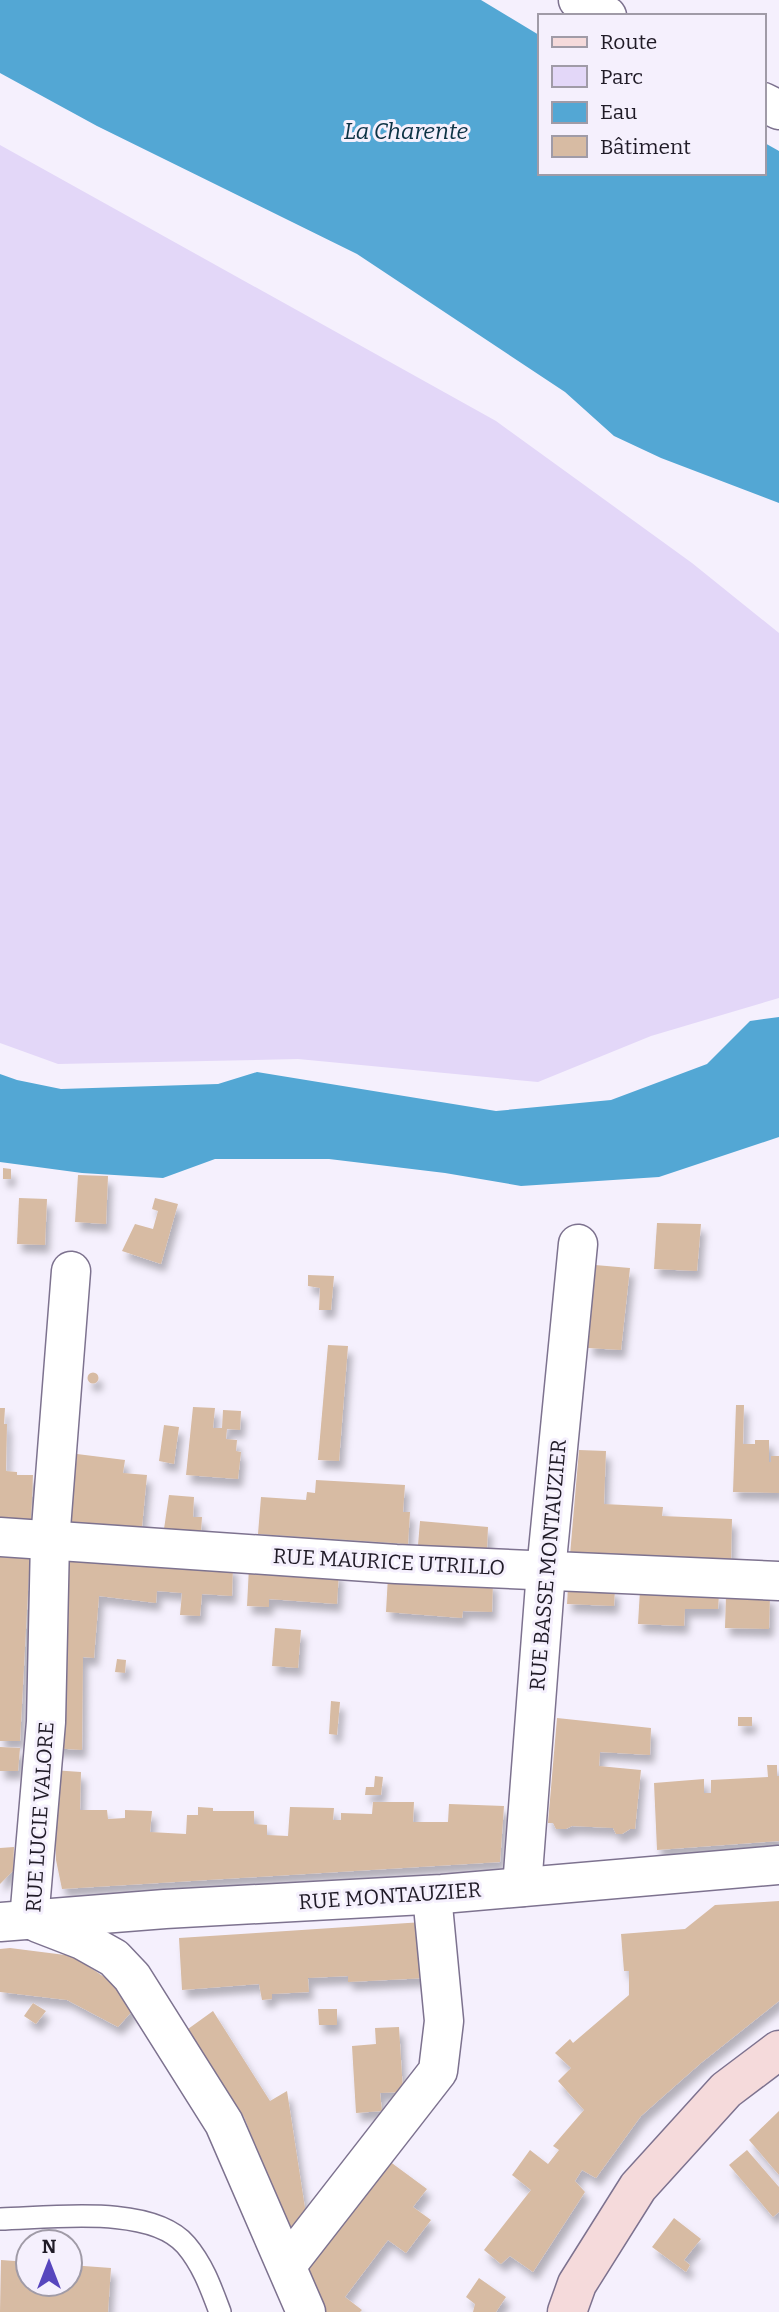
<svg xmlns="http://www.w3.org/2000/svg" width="779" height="2312" font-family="Bitter,serif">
  <defs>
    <filter id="shadow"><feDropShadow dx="4.5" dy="8" stdDeviation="3.5" flood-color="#0004"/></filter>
  </defs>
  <rect width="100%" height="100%" fill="#f5f0fd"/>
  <path fill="#e3d7f8" d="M0 145 496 421 692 563 779 633V998L651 1036 538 1082 298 1059 58 1064 0 1043Z"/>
  <g fill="#53a7d4">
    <path d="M0 0H481L539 35V173H763V142L779 151V503L661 458 614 436 565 392 357 254 97 126 0 73Z"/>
    <path d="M779 1017V1137L659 1177 521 1186 445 1173 329 1159H215L163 1178 82 1173 0 1162V1074L17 1080 61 1089 218 1084 257 1072 496 1111 611 1100 707 1064 750 1021Z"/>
  </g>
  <g fill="#d7bba3" filter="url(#shadow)">
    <path d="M3 1168 11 1169V1179H3Z"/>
    <path d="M78 1175 108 1176 106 1224 75 1222Z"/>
    <path d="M19 1198 47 1199 45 1245 17 1244Z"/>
    <path d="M155 1198 178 1204 161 1264 122 1251 135 1224 153 1229 158 1211 152 1209Z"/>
    <path d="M657 1223 701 1224 697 1271 654 1269Z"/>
    <path d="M595 1265 630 1268 621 1350 588 1348Z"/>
    <path d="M308 1275 334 1276 331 1310H319L320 1288 308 1286Z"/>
    <path d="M328 1345 348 1346 339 1461 318 1460Z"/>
    <circle cx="93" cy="1378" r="5.5"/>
    <path d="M736 1405H744L743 1444H755V1440H769V1462H771V1456H779V1493L733 1492Z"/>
    <path d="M193 1407 215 1408 213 1428H222L223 1410 241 1411 240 1430 227 1429 226 1439 237 1440 236 1451 241 1452 238 1479 186 1475Z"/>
    <path d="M0 1408H5L4 1424H7L6 1471 17 1472V1475H33L31 1520 0 1518Z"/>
    <path d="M164 1425 179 1427 174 1464 159 1461Z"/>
    <path d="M579 1450 606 1451 604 1504 663 1507 662 1516 732 1519 731 1561 570 1555Z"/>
    <path d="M77 1454 125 1460 123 1473 147 1475 142 1527 69 1522Z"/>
    <path d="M316 1480 405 1485 403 1512H410L408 1544 258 1534 261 1497 306 1500 307 1492 315 1493Z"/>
    <path d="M169 1495 194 1497 193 1517H202L201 1531 164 1529Z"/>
    <path d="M420 1521 488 1527 487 1549 418 1545Z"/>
    <path d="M0 1553 30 1554 20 1741H0Z"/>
    <path d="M65 1555 233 1566 232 1596 202 1594 200 1616 180 1615 182 1593 157 1591 156 1603 99 1596 94 1658 83 1657 82 1750 53 1748Z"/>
    <path d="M249 1567 339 1572 337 1604 269 1599V1607L247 1606Z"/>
    <path d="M388 1576 493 1582 492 1612 463 1611 462 1618 386 1612Z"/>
    <path d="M568 1587 615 1589 614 1606 567 1604Z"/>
    <path d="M640 1590 719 1594 718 1609H685L684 1626 638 1624Z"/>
    <path d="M726 1594 770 1596 769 1629 725 1628Z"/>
    <path d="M275 1628 301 1630 298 1668 272 1666Z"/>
    <path d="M117 1659 126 1660 125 1673 115 1672Z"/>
    <path d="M331 1701 340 1702 337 1735 329 1734Z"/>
    <rect x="738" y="1717" width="14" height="9"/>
    <path d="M557 1718 651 1728 650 1755 600 1752 599 1766 641 1770 635 1829H630L622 1834H616L613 1828 572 1826 566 1829H556L553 1823H548Z"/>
    <path d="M0 1747 20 1748 18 1771H0Z"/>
    <path d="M767 1765H777V1776H779V1841L657 1850 654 1783 704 1779V1793H711V1780L768 1777Z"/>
    <path d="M52 1770 81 1772 80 1810H107L108 1819 125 1818V1810L152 1811 150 1832 186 1834 187 1815H198V1807L213 1808V1811H254V1824L267 1825V1835L288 1836 290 1807 334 1808 333 1820H341V1813L372 1814 373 1802H414L413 1822H448L449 1804 504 1806 500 1862 62 1889 56 1860Z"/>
    <path d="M375 1776 383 1777 381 1795H365L366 1787H374Z"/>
    <path d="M14 1847 13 1871 0 1884V1848Z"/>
    <path d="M779 1901V2001L701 2063 641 2116 596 2178 582 2170 575 2181 585 2192 533 2272 510 2256 501 2264 484 2250 531 2190 512 2175 530 2150 548 2164 559 2150 553 2146 584 2110 558 2081 571 2068 555 2053 570 2039 573 2043 629 1995V1971H624L621 1934 685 1929 715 1905Z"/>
    <path d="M423 1922 427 1978 348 1982V1976L308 1978 309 1992 272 1994V1999L262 2000 259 1984 182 1990 179 1938Z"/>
    <path d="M10 1948 73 1956 122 1989 134 2009 118 2027 67 2000 0 1992V1949Z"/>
    <path d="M33 2003 46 2011 36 2024 24 2016Z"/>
    <path d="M318 2009H337V2025H319Z"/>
    <path d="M213 2011 270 2101 287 2091 307 2221 293 2238 244 2117 188 2029Z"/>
    <path d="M399 2027 403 2092 380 2093 382 2111 356 2113 352 2046 376 2044 375 2028Z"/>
    <path d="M779 2111V2175L749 2140Z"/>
    <path d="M747 2150 779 2187V2212L773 2217 729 2165Z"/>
    <path d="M385 2158 427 2189 413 2207 431 2220 406 2253 388 2240 345 2297 362 2310 360 2312H323L303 2262Z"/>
    <path d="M674 2218 701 2239 684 2260 690 2265 686 2272 652 2247Z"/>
    <path d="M1 2260 28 2262V2284H70V2265L111 2268 108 2312H0Z"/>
    <path d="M479 2278 506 2297 496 2312H473L475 2304 466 2297Z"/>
  </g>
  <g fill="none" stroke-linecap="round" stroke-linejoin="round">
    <defs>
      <path id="service" d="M0 2219C50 2218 151 2204 186 2245 203 2265 211 2288 220 2312"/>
      <g id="minor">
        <path d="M578 0 607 16"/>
        <path d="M763 102 779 110"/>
        <path d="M0 1537 396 1564 779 1581"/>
        <path d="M522 1887 546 1571 578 1244"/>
        <path d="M29 1920 46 1722 50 1541 71 1271"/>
        <path d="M0 1922 165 1909 442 1894 779 1865"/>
        <path d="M38 1923 82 1940 114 1958 132 1977 224 2123 306 2312"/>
        <path d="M287 2265 438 2071 444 2021 432 1895"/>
      </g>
      <path id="secondary" d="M567 2312 577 2284 638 2187 726 2090 779 2050"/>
    </defs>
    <use href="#service" stroke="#7d728f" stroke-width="24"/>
    <use href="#minor" stroke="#7d728f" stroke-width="41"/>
    <use href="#secondary" stroke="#7d728f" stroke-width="41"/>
    <use href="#service" stroke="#fff" stroke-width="21"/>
    <use href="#minor" stroke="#fff" stroke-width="38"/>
    <use href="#secondary" stroke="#f5dadb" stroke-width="38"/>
  </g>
  <g text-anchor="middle" stroke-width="6" stroke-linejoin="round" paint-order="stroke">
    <g font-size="21" fill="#201b27" stroke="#f5f0fd">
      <text transform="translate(389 1562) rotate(3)" y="7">RUE MAURICE UTRILLO</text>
      <text transform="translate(548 1565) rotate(-85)" y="7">RUE BASSE MONTAUZIER</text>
      <text transform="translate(40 1817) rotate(-86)" y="7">RUE LUCIE VALORE</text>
      <text transform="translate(390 1896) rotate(-4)" y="7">RUE MONTAUZIER</text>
    </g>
    <g font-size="23" font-style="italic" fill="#0c3245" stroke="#f5f0fd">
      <text x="406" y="139">La Charente</text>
    </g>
  </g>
  <rect x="538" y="14" width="228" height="161" fill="#f5f0fd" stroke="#a09ba7" stroke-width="2"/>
  <rect x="552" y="37" width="35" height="10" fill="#f5dadb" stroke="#a09ba7" stroke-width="2"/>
  <text x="600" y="49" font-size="21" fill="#201b27">Route</text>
  <rect x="552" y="66" width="35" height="21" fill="#e3d7f8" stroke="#a09ba7" stroke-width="2"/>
  <text x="600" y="84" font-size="21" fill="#201b27">Parc</text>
  <rect x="552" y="102" width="35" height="21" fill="#53a7d4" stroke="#a09ba7" stroke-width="2"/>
  <text x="600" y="119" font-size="21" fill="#201b27">Eau</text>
  <rect x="552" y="136" width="35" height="21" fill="#d7bba3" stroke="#a09ba7" stroke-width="2"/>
  <text x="600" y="154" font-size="21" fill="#201b27">Bâtiment</text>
  <g transform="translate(49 2263)"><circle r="33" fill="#f5f0fd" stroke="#a09ba7" stroke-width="2"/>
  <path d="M0-5L12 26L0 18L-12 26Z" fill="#5746be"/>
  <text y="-10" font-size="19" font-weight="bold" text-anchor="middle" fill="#201b27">N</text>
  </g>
</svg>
